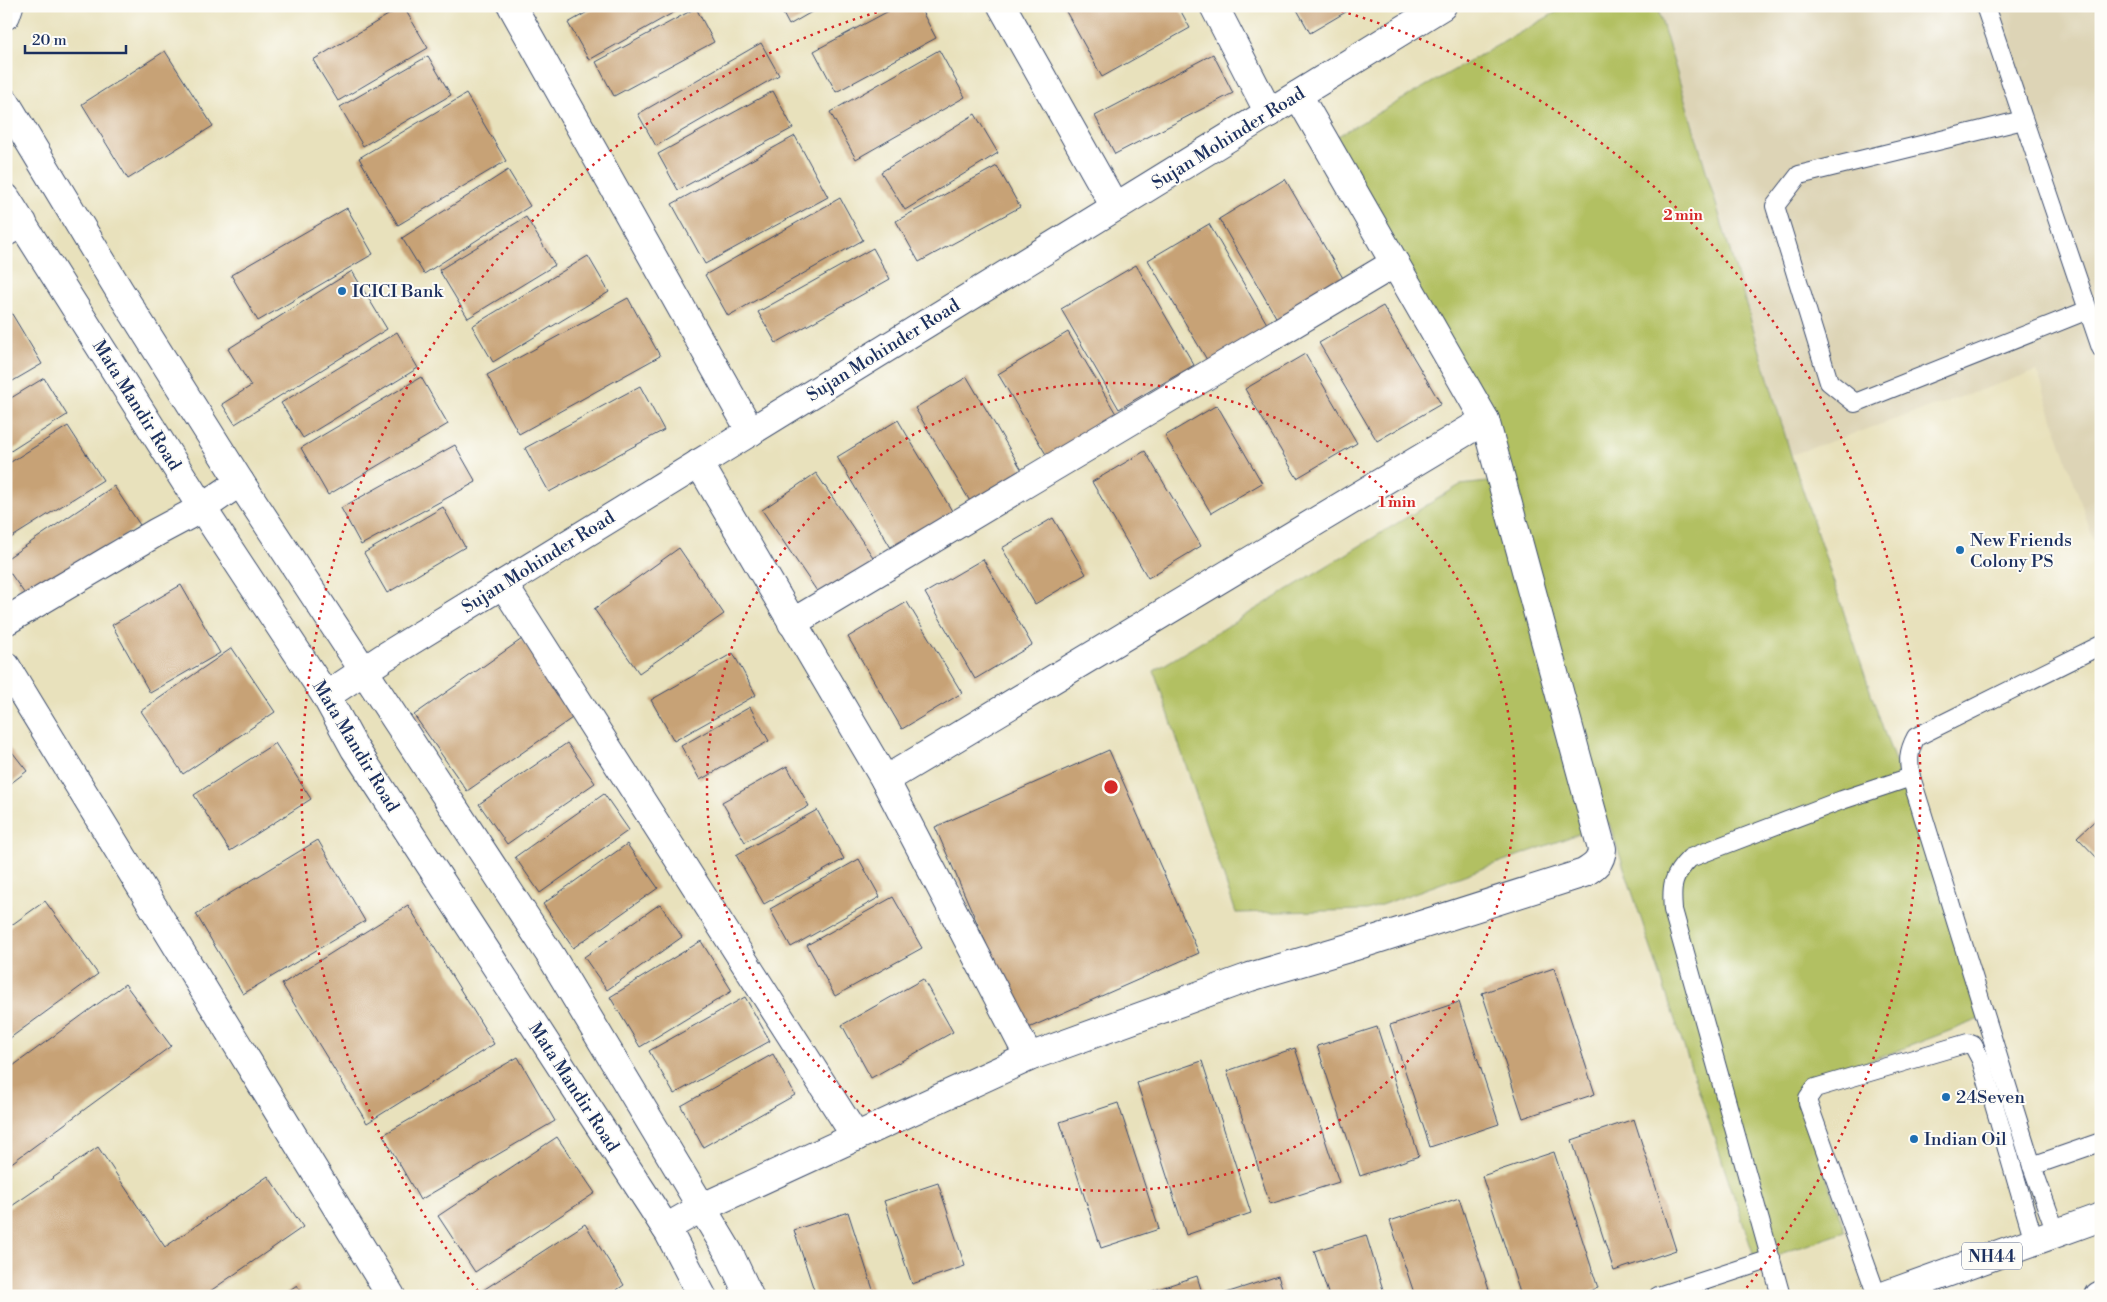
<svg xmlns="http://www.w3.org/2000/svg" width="2107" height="1302" font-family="'Libre Bodoni',serif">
  <rect width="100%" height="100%" fill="#fdfcf7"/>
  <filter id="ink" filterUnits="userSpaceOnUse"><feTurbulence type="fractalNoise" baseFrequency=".02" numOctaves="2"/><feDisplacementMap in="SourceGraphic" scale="10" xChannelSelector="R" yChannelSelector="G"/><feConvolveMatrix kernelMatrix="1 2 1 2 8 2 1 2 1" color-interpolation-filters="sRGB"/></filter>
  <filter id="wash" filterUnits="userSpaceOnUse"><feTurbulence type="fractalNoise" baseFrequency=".0096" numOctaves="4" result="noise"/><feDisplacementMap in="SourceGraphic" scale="20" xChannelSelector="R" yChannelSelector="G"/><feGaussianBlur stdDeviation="1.12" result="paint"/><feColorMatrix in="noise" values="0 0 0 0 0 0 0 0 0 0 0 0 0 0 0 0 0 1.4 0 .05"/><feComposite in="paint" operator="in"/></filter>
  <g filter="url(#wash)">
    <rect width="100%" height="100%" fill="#e8e1bc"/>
    <path fill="#ddd4b6" d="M1657 6H2101V563L2037 371 1791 455Z"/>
    <path fill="#b2c062" stroke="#667860" d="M1567 6H1657L1791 455 1883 729 1991 1015 1797 1089 1845 1232 1756 1262 1609 823 1367 910 1236 913 1154 671 1460 485 1497 481 1476 413 1320 146Z"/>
    <g id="blocks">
      <g fill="#c7a276">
        <path d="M403 6 428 48 338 101 313 60Z"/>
        <path d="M598 6H676L678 10 589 60 568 23Z"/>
        <path d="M779 6H822L789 25Z"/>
        <path d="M898 6H919L936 38 836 92 814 51Z"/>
        <path d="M1063 6H1178L1190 28 1102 77Z"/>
        <path d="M1295 6H1356L1310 33Z"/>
        <path d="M696 8 714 42 614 96 596 62Z"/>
        <path d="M761 43 779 75 656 146 638 114Z"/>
        <path d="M939 50 965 97 856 159 830 112Z"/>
        <path d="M165 51 213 126 128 179 82 104Z"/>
        <path d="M1213 54 1233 93 1115 154 1095 116Z"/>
        <path d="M428 56 451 95 363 146 340 107Z"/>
        <path d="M773 91 793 128 678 190 658 154Z"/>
        <path d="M466 94 506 161 398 225 359 158Z"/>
        <path d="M975 114 998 153 905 210 881 172Z"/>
        <path d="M795 136 828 197 705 264 672 204Z"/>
        <path d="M997 166 1020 207 919 262 896 221Z"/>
        <path d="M508 170 530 206 424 274 402 238Z"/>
        <path d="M1285 179 1347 285 1280 324 1219 219Z"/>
        <path d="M840 198 863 240 728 316 705 275Z"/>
        <path d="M347 208 373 254 258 321 231 275Z"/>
        <path d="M526 217 555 265 468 318 439 270Z"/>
        <path d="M1209 224 1270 329 1210 365 1148 260Z"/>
        <path d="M873 248 890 279 776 343 758 312Z"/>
        <path d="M588 256 609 292 493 362 472 326Z"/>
        <path d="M1136 265 1194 365 1119 409 1061 309Z"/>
        <path d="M352 271 387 329 235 424 222 404 251 386 228 349Z"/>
        <path d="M628 298 660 356 519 434 487 375Z"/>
        <path d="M1383 306 1441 404 1377 441 1319 343Z"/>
        <path d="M9 309 42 364 6 385V310Z"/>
        <path d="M397 332 418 368 303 438 281 403Z"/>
        <path d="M1068 332 1122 424 1053 466 998 374Z"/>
        <path d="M1305 354 1357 443 1297 478 1245 389Z"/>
        <path d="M421 377 448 424 328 495 301 448Z"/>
        <path d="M967 377 1023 472 971 503 915 408Z"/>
        <path d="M44 378 67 415 6 454V401Z"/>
        <path d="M640 386 664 430 549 492 525 448Z"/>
        <path d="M1217 405 1262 483 1211 513 1165 436Z"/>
        <path d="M898 420 955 516 894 553 837 457Z"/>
        <path d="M68 426 103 480 6 541V465Z"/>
        <path d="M455 445 476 482 361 545 341 508Z"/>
        <path d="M1145 451 1201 546 1148 578 1092 482Z"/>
        <path d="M816 473 877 563 823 600 762 510Z"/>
        <path d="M114 486 140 525 29 600 6 567V559Z"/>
        <path d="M443 507 465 547 387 593 364 553Z"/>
        <path d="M1053 518 1086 574 1035 604 1002 548Z"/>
        <path d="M679 548 724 614 639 673 594 609Z"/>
        <path d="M983 559 1032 645 975 679 925 593Z"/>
        <path d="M181 585 220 653 150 693 112 625Z"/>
        <path d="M907 602 962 693 902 729 848 637Z"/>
        <path d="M522 639 575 716 467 791 414 715Z"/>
        <path d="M232 648 275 712 183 774 141 711Z"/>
        <path d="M733 653 756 695 674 741 651 700Z"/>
        <path d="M750 707 769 741 700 780 681 746Z"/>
        <path d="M275 743 311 799 230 851 194 795Z"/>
        <path d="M567 743 595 783 507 844 479 804Z"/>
        <path d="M6 744 27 771 6 787Z"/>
        <path d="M1109 750 1199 953 1024 1030 935 827Z"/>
        <path d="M787 766 809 806 745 842 722 802Z"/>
        <path d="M604 794 629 830 540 893 515 857Z"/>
        <path d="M817 810 844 859 764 904 736 855Z"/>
        <path d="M2101 815V862L2077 837Z"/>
        <path d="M318 840 365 921 243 994 196 914Z"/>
        <path d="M627 844 658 888 573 948 543 904Z"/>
        <path d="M859 859 880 897 791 947 770 909Z"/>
        <path d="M893 897 922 948 835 996 807 945Z"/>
        <path d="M45 901 98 974 6 1041V929Z"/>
        <path d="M660 904 682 937 607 990 584 957Z"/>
        <path d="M408 905 494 1044 367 1123 282 984Z"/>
        <path d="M701 941 732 991 640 1047 610 997Z"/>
        <path d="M1554 968 1595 1094 1523 1118 1482 993Z"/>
        <path d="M923 979 953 1032 871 1078 842 1025Z"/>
        <path d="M125 984 171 1046 6 1167V1071Z"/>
        <path d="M745 997 770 1041 674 1094 649 1051Z"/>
        <path d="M1459 1002 1499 1124 1430 1147 1390 1025Z"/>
        <path d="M1377 1027 1419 1156 1360 1176 1317 1046Z"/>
        <path d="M1295 1048 1339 1182 1270 1204 1227 1071Z"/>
        <path d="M773 1054 795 1095 703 1147 681 1106Z"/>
        <path d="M518 1057 555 1121 420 1200 383 1135Z"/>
        <path d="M1202 1061 1251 1213 1186 1235 1137 1083Z"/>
        <path d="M1118 1103 1159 1229 1101 1248 1060 1122Z"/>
        <path d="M1634 1119 1676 1250 1614 1271 1572 1140Z"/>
        <path d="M557 1137 595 1193 475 1272 438 1216Z"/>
        <path d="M98 1147 165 1247 268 1176 303 1227 203 1296H8L6 1293V1210Z"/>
        <path d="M1554 1152 1598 1288 1575 1296H1521L1482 1176Z"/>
        <path d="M938 1183 965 1266 912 1284 884 1201Z"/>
        <path d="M1459 1198 1491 1296H1415L1390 1221Z"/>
        <path d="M848 1212 875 1296H816L794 1230Z"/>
        <path d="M585 1224 624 1285 608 1296H474Z"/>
        <path d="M1366 1235 1385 1296H1329L1314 1251Z"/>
        <path d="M1197 1276 1203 1296H1140V1295Z"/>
        <path d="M1278 1276 1285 1296H1223V1294Z"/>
        <path d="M297 1285 304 1296H281Z"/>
      </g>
    </g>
  </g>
  <g filter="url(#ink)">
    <use href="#blocks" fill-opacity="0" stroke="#3a4a6c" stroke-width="1"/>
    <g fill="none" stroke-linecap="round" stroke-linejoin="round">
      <defs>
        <g id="service">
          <path d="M1985 6 2101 348"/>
          <path d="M2023 120 1799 175 1775 206 1829 382 1855 403 2088 310"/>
          <path d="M2032 1166 2101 1142"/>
          <path d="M2056 1233 2032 1166 1911 777C1908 760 1908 752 1916 737L2101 645"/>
          <path d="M1658 1296 1771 1259"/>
          <path d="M1781 1296 1673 910C1671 886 1672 876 1690 858L1842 800 1911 777"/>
          <path d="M1877 1296 1808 1103V1098L1815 1088 1968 1043 1973 1045 1981 1060 2034 1241"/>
        </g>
        <g id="minor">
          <path d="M512 6 751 432"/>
          <path d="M1002 6 1115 207"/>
          <path d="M1214 6 1269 113"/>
          <path d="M6 15 9 6"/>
          <path d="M6 232 23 223"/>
          <path d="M699 463 885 780 1029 1057"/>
          <path d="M503 584 856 1137"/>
          <path d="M6 621 157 532 202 508 240 482"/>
          <path d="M792 623 1395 263"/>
          <path d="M6 666 391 1296"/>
          <path d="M885 780 1485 420"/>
          <path d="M666 1228 701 1208 1029 1057 1250 977 1355 946 1584 873C1595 866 1601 862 1602 849L1485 420 1298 95"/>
        </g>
        <g id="tertiary">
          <path d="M6 103 119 290 240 482 551 956 729 1253 749 1296"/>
          <path d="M6 198 202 508 326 696 355 749 669 1233 702 1296"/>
          <path d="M326 696 383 658 1442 6"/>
        </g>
        <g id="trunk">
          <path d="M1883 1296 2101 1217"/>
          <path d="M2099 1296 2101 1295"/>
        </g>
      </defs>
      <use href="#service" stroke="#3a4a6c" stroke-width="20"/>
      <use href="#minor" stroke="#3a4a6c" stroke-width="30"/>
      <use href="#tertiary" stroke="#3a4a6c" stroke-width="30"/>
      <use href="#trunk" stroke="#3a4a6c" stroke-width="30"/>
      <use href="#service" stroke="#fff" stroke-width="18"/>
      <use href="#minor" stroke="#fff" stroke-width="28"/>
      <use href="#tertiary" stroke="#fff" stroke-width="28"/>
      <use href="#trunk" stroke="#fff" stroke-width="28"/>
    </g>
  </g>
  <g fill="none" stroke="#d62828" stroke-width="2.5" stroke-dasharray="2.5 5">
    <circle cx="1111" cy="787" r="404"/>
    <path d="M478 1291A809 809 0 0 1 895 7M1327 7A809 809 0 0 1 1744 1291"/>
  </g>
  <g fill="#1f6fb2" stroke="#fdfcf7" stroke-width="2">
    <circle cx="342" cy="291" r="5"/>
    <circle cx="1960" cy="550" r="5"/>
    <circle cx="1946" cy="1097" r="5"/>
    <circle cx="1914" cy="1139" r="5"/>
  </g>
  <g text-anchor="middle" stroke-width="4" stroke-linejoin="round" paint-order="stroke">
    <rect fill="#fdfcf7" stroke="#5f6c8c" stroke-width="1" x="1962" y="1242.5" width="60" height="27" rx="4"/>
    <g font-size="16" font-weight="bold" fill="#1b2f5e">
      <text x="1992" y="1262">NH44</text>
    </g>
    <g font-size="18" fill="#1b2f5e" stroke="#fdfcf7">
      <text transform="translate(1228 138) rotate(-32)" y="6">Sujan Mohinder Road</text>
      <text transform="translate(883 350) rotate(-32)" y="6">Sujan Mohinder Road</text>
      <text transform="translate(137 405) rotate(58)" y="6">Mata Mandir Road</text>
      <text transform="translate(538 562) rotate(-32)" y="6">Sujan Mohinder Road</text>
      <text transform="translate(356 746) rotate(59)" y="6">Mata Mandir Road</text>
      <text transform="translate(574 1087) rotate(57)" y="6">Mata Mandir Road</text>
    </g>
    <g font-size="18" fill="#1b2f5e" stroke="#fdfcf7" text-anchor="start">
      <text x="352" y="297">ICICI Bank</text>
      <text x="1970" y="546">New Friends<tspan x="1970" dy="21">Colony PS</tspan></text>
      <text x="1956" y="1103">24Seven</text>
      <text x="1924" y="1145">Indian Oil</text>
    </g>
  </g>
  <circle cx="1111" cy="787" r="8" fill="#d62828" stroke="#fdfcf7" stroke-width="2.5"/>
  <g font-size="15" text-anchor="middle" font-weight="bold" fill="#d62828" stroke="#fdfcf7" stroke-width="4" stroke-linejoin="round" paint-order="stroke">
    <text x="1683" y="220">2 min</text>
    <text x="1397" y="507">1 min</text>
  </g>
  <rect width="2107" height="1302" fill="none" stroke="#fdfcf7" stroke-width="25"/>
  <path d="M25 45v8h101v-8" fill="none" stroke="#1b2f5e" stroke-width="2.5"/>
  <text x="32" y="45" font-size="15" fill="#1b2f5e" stroke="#fdfcf7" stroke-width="4" paint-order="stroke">20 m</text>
</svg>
